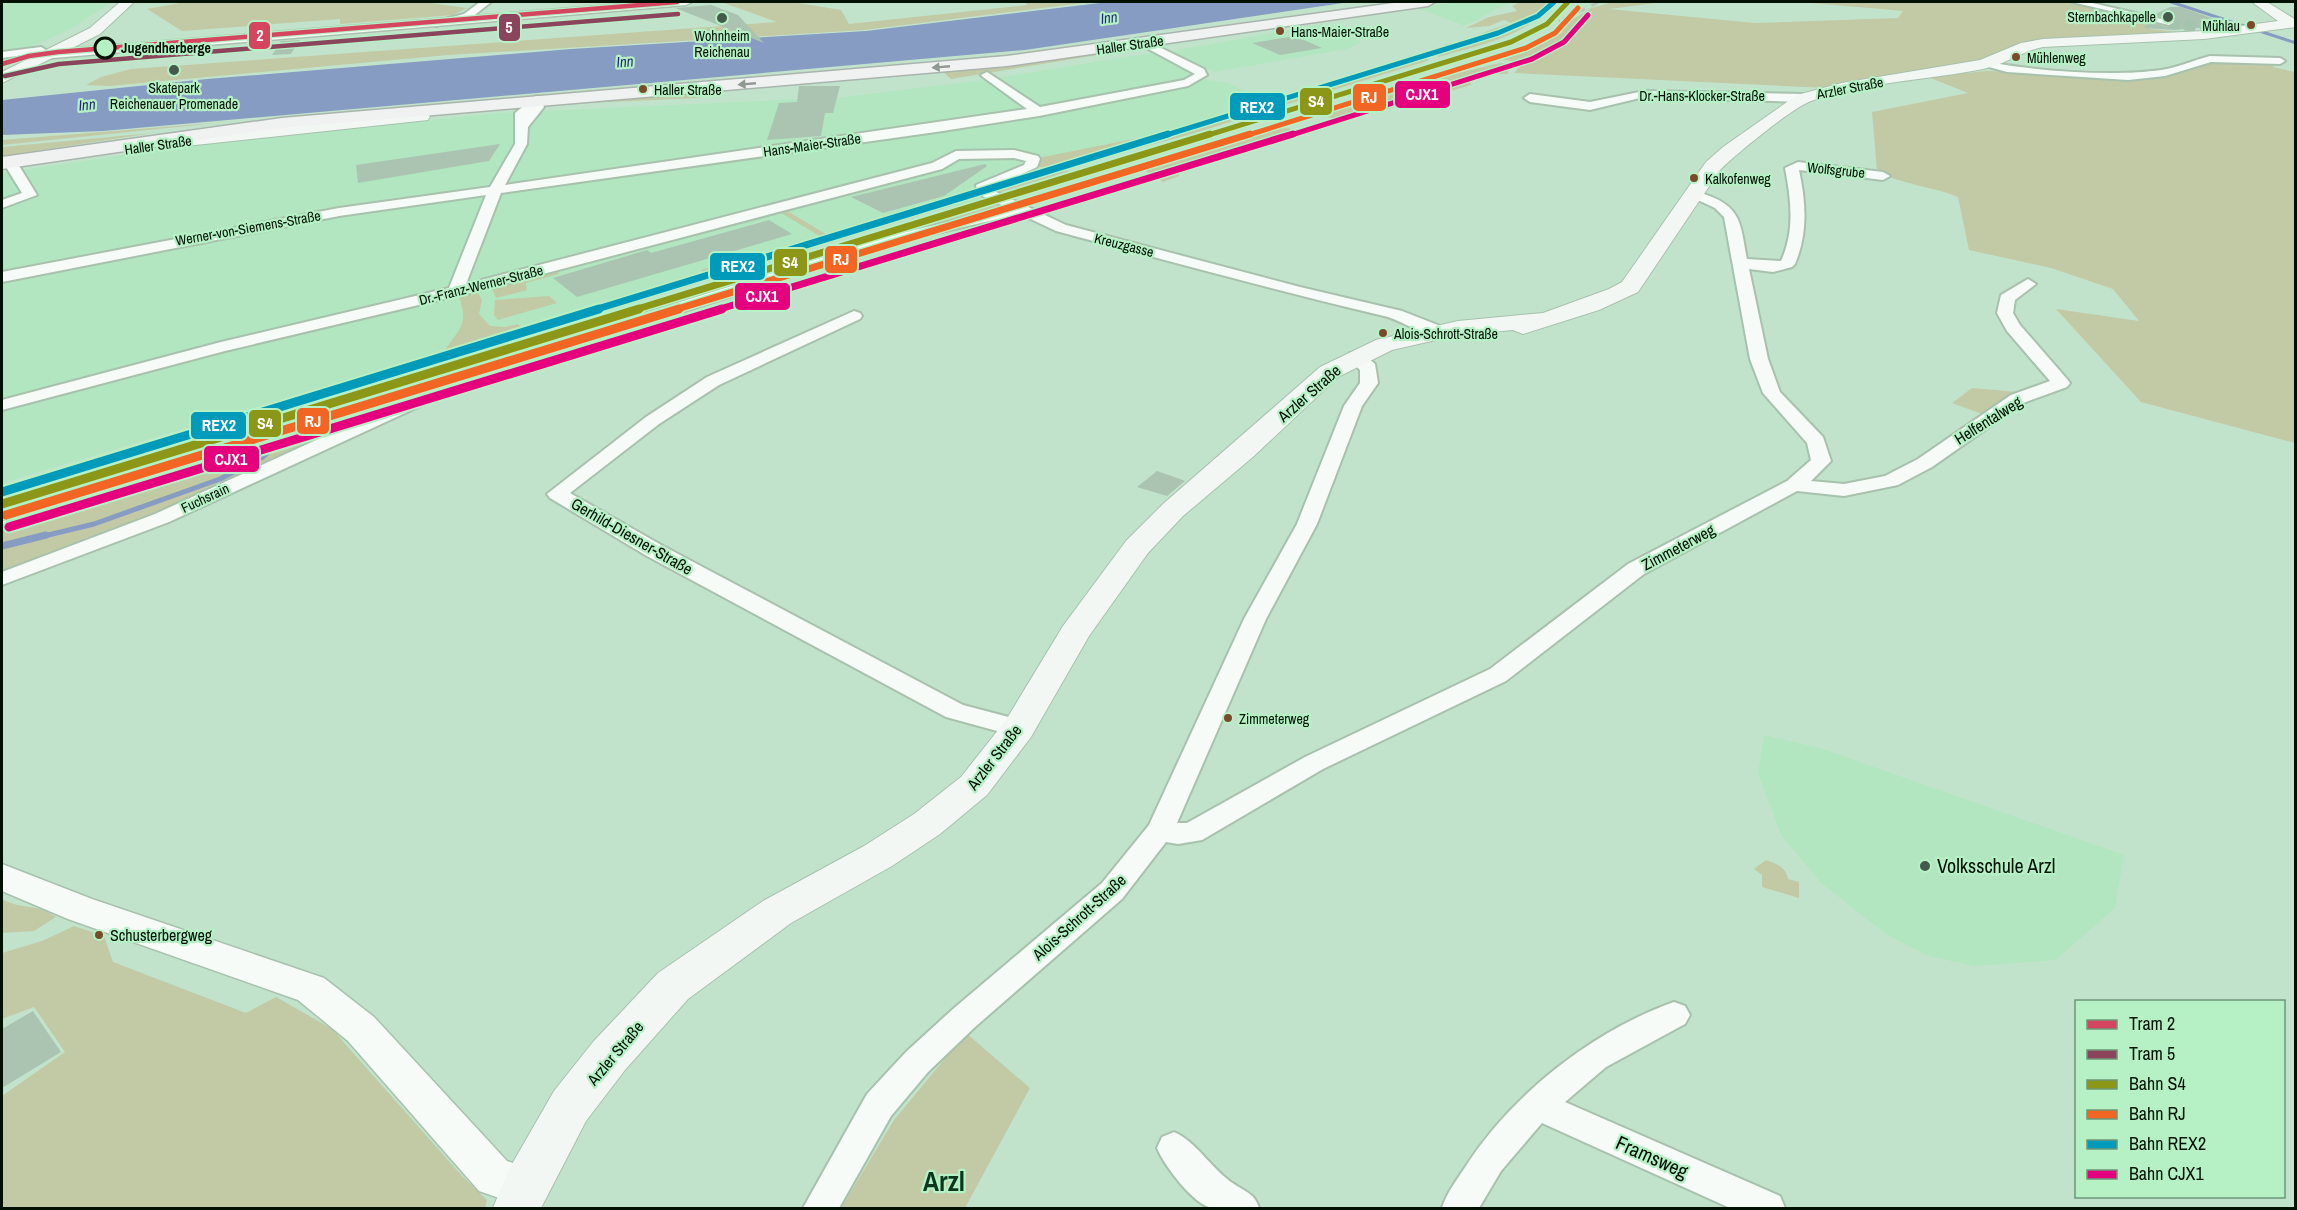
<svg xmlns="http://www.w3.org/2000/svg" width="2297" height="1210" font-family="'Archivo Narrow',sans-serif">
  <rect width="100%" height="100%" fill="#c2e3cb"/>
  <g fill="#b2e6c0">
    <path d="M2 2H112L69 30 2 59Z"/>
    <path d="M1458 2H1510L1465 26 1417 8Z"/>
    <path d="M1321 24 1362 42 1347 49 1214 72 1172 51Z"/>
    <path d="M1150 53 1207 80 1228 83 1269 103 1234 109 1224 115 1174 131 1022 162 1019 168 1009 174 974 185 969 191 982 201 954 207 938 203 896 221 861 227 2 483V173L217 141 498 113 844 97 984 80Z"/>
    <path d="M1764 735 1823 749 2124 855 2115 908 2056 960 1975 966 1928 956 1884 933 1820 882 1781 835 1758 774Z"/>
  </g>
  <g fill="#c2c9a5">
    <path d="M186 2H423L467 8 453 15 340 24V19L182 31 147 9Z"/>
    <path d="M721 2H792L841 10 849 24 1027 5 1025 2H1092L864 30 448 55 109 86 86 85 101 77 131 69 777 22Z"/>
    <path d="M1521 2H1556C1526 36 1484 44 1438 57L1437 52 1446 44C1457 45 1496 27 1511 23L1504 20 1489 26 1466 28 1489 17 1517 11 1512 6Z"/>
    <path d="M1613 2H1664L1609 9 1755 23 1898 18 1903 11 1800 2H2071L2139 17 2150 29 2198 34 2032 42 1984 64 1827 88 1514 73 1523 62 1503 60 1506 56 1500 60 1311 112 1510 49 1516 50 1512 53 1562 33 1560 28 1591 8Z"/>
    <path d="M1131 47 1134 49 951 79 942 71Z"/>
    <path d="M1423 58 1430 60 1188 135 1056 170 1070 171 998 193 994 188 1008 179 1051 170 1033 165V159L1174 131 1224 115 1234 109 1275 103Z"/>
    <path d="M2215 60 2272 62 2275 64 2273 67 2295 72V443L2141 402 2056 309 2139 321 2113 289 2051 268 1969 250 1958 197C1932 186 1902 185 1877 171L1872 112 1968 93 1928 77 1986 71 2168 77Z"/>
    <path d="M1500 63 1509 64 1508 74H1493L1470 79 1471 85 1367 115 1335 119 1321 115 1450 75Z"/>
    <path d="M706 91 705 96 697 98 543 105Z"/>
    <path d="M226 122 2 145V140Z"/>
    <path d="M1290 128 1292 135H1281L1191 166 1179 171V176L1163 182 1144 170 1164 161 1268 130Z"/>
    <path d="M153 133 2 156V147Z"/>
    <path d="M995 202 1006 209 898 237Z"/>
    <path d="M938 203 951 206 56 479 50 472 443 354C457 329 470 328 459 296L477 291 482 300 479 314 490 326 505 327 518 324 523 329 706 274 701 270 718 265 724 268 823 238 778 211 784 209 829 236 896 221Z"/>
    <path d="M557 270 559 274 526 283 527 290 496 298 491 287Z"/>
    <path d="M549 296 557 303 498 320 494 315 495 300Z"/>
    <path d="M1972 388 2029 393 1985 415 1952 403Z"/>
    <path d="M329 421 336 431 157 514 2 573V523Z"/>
    <path d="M1766 860C1777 864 1786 867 1788 879L1799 882V898L1762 887V875L1754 869Z"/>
    <path d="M2 899C23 911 36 902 56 917L34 931 2 933Z"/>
    <path d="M74 926 104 936 113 962 246 1013 276 997 332 1029 462 1176 487 1200 485 1208H2V1096L65 1052 34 1007 2 1019V953L42 941Z"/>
    <path d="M966 1033 1030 1088 965 1208H841L894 1120Z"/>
  </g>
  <path fill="#879cc2" d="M1108 2H1350L1025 50 103 131 2 135V100L207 79 571 49 866 31Z"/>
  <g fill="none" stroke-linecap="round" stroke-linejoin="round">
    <path stroke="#879cc2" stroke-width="3" d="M2171 2 2296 43"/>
    <path stroke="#879cc2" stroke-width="5" d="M40 537 94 524 220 479 263 457 287 435"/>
    <path stroke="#879cc2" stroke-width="7" d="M2 546 46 535"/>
  </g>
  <g fill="#aac4b1">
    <path d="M711 5 738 15 764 43 675 8Z"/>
    <path d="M2170 7H2181L2231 25 2174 30 2144 28 2148 22 2168 27 2175 24V20L2154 15Z"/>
    <path d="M1295 36 1322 48 1280 55 1252 43Z"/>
    <path d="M300 40 291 54 272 55 281 41Z"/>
    <path d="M799 86H840L833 113H825L821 136 767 140 779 103 797 102Z"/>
    <path d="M500 144 489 161 358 183 356 165Z"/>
    <path d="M985 164 987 166 944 196 883 213 851 197Z"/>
    <path d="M769 220 792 234 577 297 553 278 647 250 651 253Z"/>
    <path d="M1157 471 1180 479 1185 481 1167 496 1137 487Z"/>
    <path d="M33 1011 61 1052 2 1088V1029Z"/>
  </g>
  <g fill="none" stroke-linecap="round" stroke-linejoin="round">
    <path stroke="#a5c4ad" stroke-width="11" stroke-dasharray="11 5" stroke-linecap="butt" d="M2169 22 2223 32"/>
    <defs>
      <g id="minor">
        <path d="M480 2H491L471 18 436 26 431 23 464 14Z"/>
        <path d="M2072 2H2088L2174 22 2169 25Z"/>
        <path d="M1145 40 1204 69 1207 75 1188 86 1039 116 936 132 501 193 466 284 932 163 956 151 1014 150 1038 156 1040 159 1037 167 990 189 1066 225 1300 287 1402 311 1448 329 1450 333 1448 337C1429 341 1403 320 1384 316 1274 290 1165 260 1056 231L1020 214 906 240 513 366 468 384 169 522 2 585V572L155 514 456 376 501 358 897 234 1008 208 978 194 976 185 1024 165 1026 161 1014 158 959 159 942 169 486 289 225 351 2 410V400L221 342 449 288 486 195 339 216 2 282V272L339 208 490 187 515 144V113L536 96 540 97 544 107 528 127 527 144 505 185 1027 109 983 77 981 75 987 72 1040 107 1184 80 1195 74 1141 45V41Z"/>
        <path d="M41 47 46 50 45 52 2 58V52Z"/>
        <path d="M2210 56 2280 58 2285 61 2280 64 2211 62 2165 76 2128 80 2007 72 1978 64 1984 61C2032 71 2112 77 2161 70 2177 68 2194 60 2210 56Z"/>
        <path d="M1644 91 1803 94 1809 98 1803 102 1644 97 1590 110 1530 102 1524 98 1530 94 1590 102Z"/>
        <path d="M1798 162 1883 172 1890 176 1883 180 1799 170C1806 203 1808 233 1795 264L1792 267 1773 272 1749 269 1768 359 1780 392 1823 437 1831 461 1811 481 1844 484 1885 476 1918 459 2011 395 2050 381 2007 331 1997 313 2001 295 2028 279 2036 284 2015 300 2013 313 2020 325 2067 379 2070 383 2067 387 2023 403 1932 467 1898 485 1844 496 1797 491 1644 574 1506 681 1323 769 1202 840 1178 844 1166 842 1122 899 975 1027 928 1072 891 1116 839 1208H803L867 1094 906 1052 953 1009 1102 883 1149 825 1244 619 1297 524 1344 406 1360 383V370L1347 357 1350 353H1362L1375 364 1378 383 1362 406 1317 524 1266 619 1177 823H1187L1305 757 1490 669 1628 564 1787 481 1811 460 1807 443 1763 393 1750 359 1724 217 1715 208 1687 195 1689 192C1697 190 1704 194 1712 197 1743 209 1741 230 1747 259L1781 261C1795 231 1791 200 1785 168Z"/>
        <path d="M13 163 18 164 37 195 2 208V200L22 193 6 167Z"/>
        <path d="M854 311 860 313 862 316 860 319 719 385 659 424 570 493 663 546 963 705 1028 722 1032 728 1028 734 1019 737 946 717 647 556 550 498 547 494 646 417 707 377Z"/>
        <path d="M399 390 408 395 405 399 2 526V513Z"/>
        <path d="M1674 1002 1685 1006 1690 1015 1685 1024 1606 1067 1565 1102 1780 1196 1785 1208H1730L1542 1123 1501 1171 1479 1208H1442C1446 1194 1456 1181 1464 1169 1511 1095 1592 1031 1674 1002Z"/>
        <path d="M1174 1132C1196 1141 1212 1170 1234 1184 1246 1192 1255 1194 1259 1208 1244 1208 1228 1210 1213 1208 1194 1206 1164 1165 1157 1148L1162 1137Z"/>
      </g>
      <g id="tertiary">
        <path d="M649 2H692L686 5 29 60 22 56 29 52Z"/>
        <path d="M2 864 92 899 324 978 374 1017 507 1161 540 1173 546 1187 540 1201 525 1207 479 1191 348 1041 298 1000 68 919 2 891Z"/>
      </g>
      <g id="secondary">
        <path d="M120 2H134L100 34 2 83V72L90 28Z"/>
        <path d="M2252 2H2267L2296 20V27L2204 39 2043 47C2022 51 2004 65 1983 69 1927 80 1865 82 1811 101 1792 108 1736 154 1720 170L1638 292 1599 310 1523 334 1513 330 1458 335 1392 350 1338 377 1254 456 1183 516 1148 553 1089 636 1031 737 987 795 940 834 892 866 791 923 688 999 625 1070 586 1121 541 1208H493L508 1171 554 1091 593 1042 658 973 763 901 864 846 914 814 961 777 1006 720 1063 626 1126 541 1163 504 1320 367 1376 340 1458 321 1543 313 1609 289 1622 282 1706 162 1723 147 1797 95 1842 83 1980 60 2021 43 2043 39 2204 31 2278 21Z"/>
        <path d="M422 111 430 116 428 120 186 146 177 141 186 136Z"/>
      </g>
      <path id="primary" d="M1401 2H1435L1428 6 1007 66 282 128 2 169V157L282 118 1007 56Z"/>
    </defs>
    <use href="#minor" stroke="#a7c1ad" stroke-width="4"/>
    <use href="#tertiary" stroke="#a7c1ad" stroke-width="3"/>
    <use href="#secondary" stroke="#a7c1ad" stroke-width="2"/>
    <use href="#primary" stroke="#a9b4ad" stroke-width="3"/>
    <use href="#minor" fill="#f6fbf7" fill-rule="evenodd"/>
    <use href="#tertiary" fill="#f6fbf7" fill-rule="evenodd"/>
    <use href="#secondary" fill="#f2f7f4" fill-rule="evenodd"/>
    <use href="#primary" fill="#f0f2f1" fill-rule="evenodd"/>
    <defs>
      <path id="rail" d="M1560 21 1599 2"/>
    </defs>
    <use href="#rail" stroke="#bac3bd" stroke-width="3"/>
    <use href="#rail" stroke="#b5f1c5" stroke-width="2" stroke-dasharray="7" stroke-linecap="butt"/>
    <defs>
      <path id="rail-1-far2" d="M1205 136 1511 42 1547 24 1568 2"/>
      <path id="rail-1-far1" d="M634 310 1210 134"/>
      <path id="rail-1" d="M2 504 639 309"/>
      <path id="rail-2-far2" d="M1245 136 1526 48 1555 33 1578 8"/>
      <path id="rail-2-far1" d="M674 310 1250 134"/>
      <path id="rail-2" d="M6 515 679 309"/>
      <path id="rail-3-far2" d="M1163 136 1498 33 1538 16 1554 2"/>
      <path id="rail-3-far1" d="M594 310 1168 134"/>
      <path id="rail-3" d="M2 492 599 309"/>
      <path id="rail-4-far2" d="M1288 136 1532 59 1564 42 1588 15"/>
      <path id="rail-4-far1" d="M717 310 1293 134"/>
      <path id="rail-4" d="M9 527 722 309"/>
    </defs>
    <use href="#rail-1-far2" stroke="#b5f1c5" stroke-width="8"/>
    <use href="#rail-1-far1" stroke="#b5f1c5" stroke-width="10"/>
    <use href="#rail-1" stroke="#b5f1c5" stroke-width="13"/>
    <use href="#rail-2-far2" stroke="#b5f1c5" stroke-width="8"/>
    <use href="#rail-2-far1" stroke="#b5f1c5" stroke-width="10"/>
    <use href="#rail-2" stroke="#b5f1c5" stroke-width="13"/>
    <use href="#rail-3-far2" stroke="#b5f1c5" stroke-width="8"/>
    <use href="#rail-3-far1" stroke="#b5f1c5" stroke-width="10"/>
    <use href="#rail-3" stroke="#b5f1c5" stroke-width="13"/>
    <use href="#rail-4-far2" stroke="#b5f1c5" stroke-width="8"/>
    <use href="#rail-4-far1" stroke="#b5f1c5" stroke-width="10"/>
    <use href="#rail-4" stroke="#b5f1c5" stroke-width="13"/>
    <use href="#rail-1-far2" stroke="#8c9718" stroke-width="5"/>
    <use href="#rail-1-far1" stroke="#8c9718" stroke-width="7"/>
    <use href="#rail-1" stroke="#8c9718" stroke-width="9"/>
    <use href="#rail-2-far2" stroke="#f26522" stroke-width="5"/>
    <use href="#rail-2-far1" stroke="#f26522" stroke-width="7"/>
    <use href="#rail-2" stroke="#f26522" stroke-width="9"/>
    <use href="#rail-3-far2" stroke="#009aba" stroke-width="5"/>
    <use href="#rail-3-far1" stroke="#009aba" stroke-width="7"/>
    <use href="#rail-3" stroke="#009aba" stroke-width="9"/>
    <use href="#rail-4-far2" stroke="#e5007d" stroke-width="5"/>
    <use href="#rail-4-far1" stroke="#e5007d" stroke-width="7"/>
    <use href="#rail-4" stroke="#e5007d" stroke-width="9"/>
    <defs>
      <path id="tram-1" d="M2 64 29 56 58 52 677 2"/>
      <path id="tram-2" d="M5 76 59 64 678 14"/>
    </defs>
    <use href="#tram-1" stroke="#b5f1c5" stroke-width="7"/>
    <use href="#tram-2" stroke="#b5f1c5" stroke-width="7"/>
    <use href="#tram-1" stroke="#d64560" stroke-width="4.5"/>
    <use href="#tram-2" stroke="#8b445b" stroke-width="4.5"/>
  </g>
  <defs><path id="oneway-solid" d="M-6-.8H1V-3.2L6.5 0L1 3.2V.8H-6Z" transform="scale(1.5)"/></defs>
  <g fill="#909892">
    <use href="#oneway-solid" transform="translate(941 67) rotate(175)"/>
    <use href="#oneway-solid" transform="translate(747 84) rotate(175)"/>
  </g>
  <g fill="#445a4a" stroke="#b5f1c5" stroke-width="2">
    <circle cx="2168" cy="17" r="6"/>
    <circle cx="722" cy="18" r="6"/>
    <circle cx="174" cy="70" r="6"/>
    <circle cx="1925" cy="866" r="6"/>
  </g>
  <g fill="#7a4b2a" stroke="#b5f1c5" stroke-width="2">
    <circle cx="2251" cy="25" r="5"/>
    <circle cx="1280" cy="31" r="5"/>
    <circle cx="2016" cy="57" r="5"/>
    <circle cx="643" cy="89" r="5"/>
    <circle cx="1694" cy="178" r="5"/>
    <circle cx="1383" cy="333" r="5"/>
    <circle cx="1228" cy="718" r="5"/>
    <circle cx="99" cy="935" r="5"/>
  </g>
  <circle fill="#b5f1c5" stroke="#001104" stroke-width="3" cx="105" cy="48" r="10"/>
  <g text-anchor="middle" stroke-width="4.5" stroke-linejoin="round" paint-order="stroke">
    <g font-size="14" fill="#001104" stroke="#b5f1c5">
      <text x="2156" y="22" text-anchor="end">Sternbachkapelle</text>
      <text x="722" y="41">Wohnheim<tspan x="722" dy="16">Reichenau</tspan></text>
      <text x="174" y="93">Skatepark<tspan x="174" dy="16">Reichenauer Promenade</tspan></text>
    </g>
    <g font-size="14" fill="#001104" stroke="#b5f1c5" text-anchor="start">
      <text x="2240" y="31" text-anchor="end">Mühlau</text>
      <text x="1291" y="37">Hans-Maier-Straße</text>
      <text x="2027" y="63">Mühlenweg</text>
      <text x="654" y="95">Haller Straße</text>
      <text x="1705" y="184">Kalkofenweg</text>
      <text x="1394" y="339">Alois-Schrott-Straße</text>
      <text x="1239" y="724">Zimmeterweg</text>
    </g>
    <g font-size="14" fill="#001104" stroke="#b5f1c5">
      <text transform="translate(1130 45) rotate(-8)" y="5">Haller Straße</text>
      <text transform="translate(1850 88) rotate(-11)" y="5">Arzler Straße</text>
      <text x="1702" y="101">Dr.-Hans-Klocker-Straße</text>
      <text transform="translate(158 145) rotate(-8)" y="5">Haller Straße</text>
      <text transform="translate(812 145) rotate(-8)" y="5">Hans-Maier-Straße</text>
      <text transform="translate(1836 170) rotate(6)" y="5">Wolfsgrube</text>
      <text transform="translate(248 228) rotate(-10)" y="5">Werner-von-Siemens-Straße</text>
      <text transform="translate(1124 245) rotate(14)" y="5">Kreuzgasse</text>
      <text transform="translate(481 285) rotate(-14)" y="5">Dr.-Franz-Werner-Straße</text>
      <text transform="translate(205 498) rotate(-25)" y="5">Fuchsrain</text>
    </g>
    <g font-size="14" font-weight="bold" fill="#001104" stroke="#b5f1c5" text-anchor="start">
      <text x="121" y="53">Jugendherberge</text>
    </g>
    <g font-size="15" font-style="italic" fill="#222a76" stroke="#b5f1c5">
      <text transform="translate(1109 18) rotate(-7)" y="5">Inn</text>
      <text transform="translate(625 62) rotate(-4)" y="5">Inn</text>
      <text transform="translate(87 105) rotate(-5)" y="5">Inn</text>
    </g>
    <g font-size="16" fill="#001104" stroke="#b5f1c5">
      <text transform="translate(1309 393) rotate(-41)" y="6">Arzler Straße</text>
      <text transform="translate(1988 420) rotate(-32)" y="6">Helfentalweg</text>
      <text transform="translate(632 536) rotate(30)" y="6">Gerhild-Diesner-Straße</text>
      <text transform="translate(1678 547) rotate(-28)" y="6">Zimmeterweg</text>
      <text transform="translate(994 757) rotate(-52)" y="6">Arzler Straße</text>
      <text transform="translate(1079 917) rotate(-42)" y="6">Alois-Schrott-Straße</text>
      <text transform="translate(615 1053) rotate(-50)" y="6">Arzler Straße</text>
    </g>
    <g font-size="16" fill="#001104" stroke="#b5f1c5" text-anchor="start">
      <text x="110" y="941">Schusterbergweg</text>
    </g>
    <g font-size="20" fill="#001104" stroke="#b5f1c5" text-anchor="start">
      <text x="1937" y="873">Volksschule Arzl</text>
    </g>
    <g font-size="20" fill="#001104" stroke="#b5f1c5">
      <text transform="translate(1652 1157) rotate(24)" y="7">Framsweg</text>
    </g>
    <g font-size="27" font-weight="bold" fill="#0b381d" stroke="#b5f1c5">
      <text x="944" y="1191">Arzl</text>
    </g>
  </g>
  <g stroke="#b5f1c5" stroke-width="2">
    <rect x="498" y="13" width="23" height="29" rx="6" fill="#8b445b"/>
    <rect x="248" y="21" width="23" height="29" rx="6" fill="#d64560"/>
    <rect x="1394" y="80" width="57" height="29" rx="6" fill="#e5007d"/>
    <rect x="1352" y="83" width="35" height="29" rx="6" fill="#f26522"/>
    <rect x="1299" y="87" width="34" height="29" rx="6" fill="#8c9718"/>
    <rect x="1229" y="92" width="57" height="29" rx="6" fill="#009aba"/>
    <rect x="824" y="245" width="34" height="29" rx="6" fill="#f26522"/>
    <rect x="773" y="248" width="35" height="29" rx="6" fill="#8c9718"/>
    <rect x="709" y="252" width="57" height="29" rx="6" fill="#009aba"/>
    <rect x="734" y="282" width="57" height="29" rx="6" fill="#e5007d"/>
    <rect x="296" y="407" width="34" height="28" rx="6" fill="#f26522"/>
    <rect x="248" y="409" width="34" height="29" rx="6" fill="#8c9718"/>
    <rect x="190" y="411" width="57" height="29" rx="6" fill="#009aba"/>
    <rect x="203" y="445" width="57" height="28" rx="6" fill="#e5007d"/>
  </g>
  <g font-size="16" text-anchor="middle" font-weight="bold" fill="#fff">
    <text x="509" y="33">5</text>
    <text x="260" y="41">2</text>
    <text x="1422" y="100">CJX1</text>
    <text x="1369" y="103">RJ</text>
    <text x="1316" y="107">S4</text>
    <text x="1257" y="113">REX2</text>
    <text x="841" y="265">RJ</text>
    <text x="790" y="268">S4</text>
    <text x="738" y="272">REX2</text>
    <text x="762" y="302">CJX1</text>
    <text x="313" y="427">RJ</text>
    <text x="265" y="429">S4</text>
    <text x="219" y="431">REX2</text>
    <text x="231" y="465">CJX1</text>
  </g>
  <rect width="2297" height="1210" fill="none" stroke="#001104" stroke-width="6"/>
  <rect x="2075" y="1000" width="210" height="198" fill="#b5f1c5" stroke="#6d9778" stroke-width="1.5"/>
  <rect x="2087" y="1020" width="30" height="9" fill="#d64560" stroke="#6d9778" stroke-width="1.5"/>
  <text x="2129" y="1030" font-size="18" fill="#001104">Tram 2</text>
  <rect x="2087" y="1050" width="30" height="9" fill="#8b445b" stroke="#6d9778" stroke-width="1.5"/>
  <text x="2129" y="1060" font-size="18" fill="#001104">Tram 5</text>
  <rect x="2087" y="1080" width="30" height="9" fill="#8c9718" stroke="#6d9778" stroke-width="1.5"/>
  <text x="2129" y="1090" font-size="18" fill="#001104">Bahn S4</text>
  <rect x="2087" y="1110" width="30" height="9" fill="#f26522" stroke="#6d9778" stroke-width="1.5"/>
  <text x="2129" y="1120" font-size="18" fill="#001104">Bahn RJ</text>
  <rect x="2087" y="1140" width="30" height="9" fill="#009aba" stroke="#6d9778" stroke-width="1.5"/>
  <text x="2129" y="1150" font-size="18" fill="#001104">Bahn REX2</text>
  <rect x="2087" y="1170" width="30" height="9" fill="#e5007d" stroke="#6d9778" stroke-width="1.5"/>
  <text x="2129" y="1180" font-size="18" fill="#001104">Bahn CJX1</text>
</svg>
